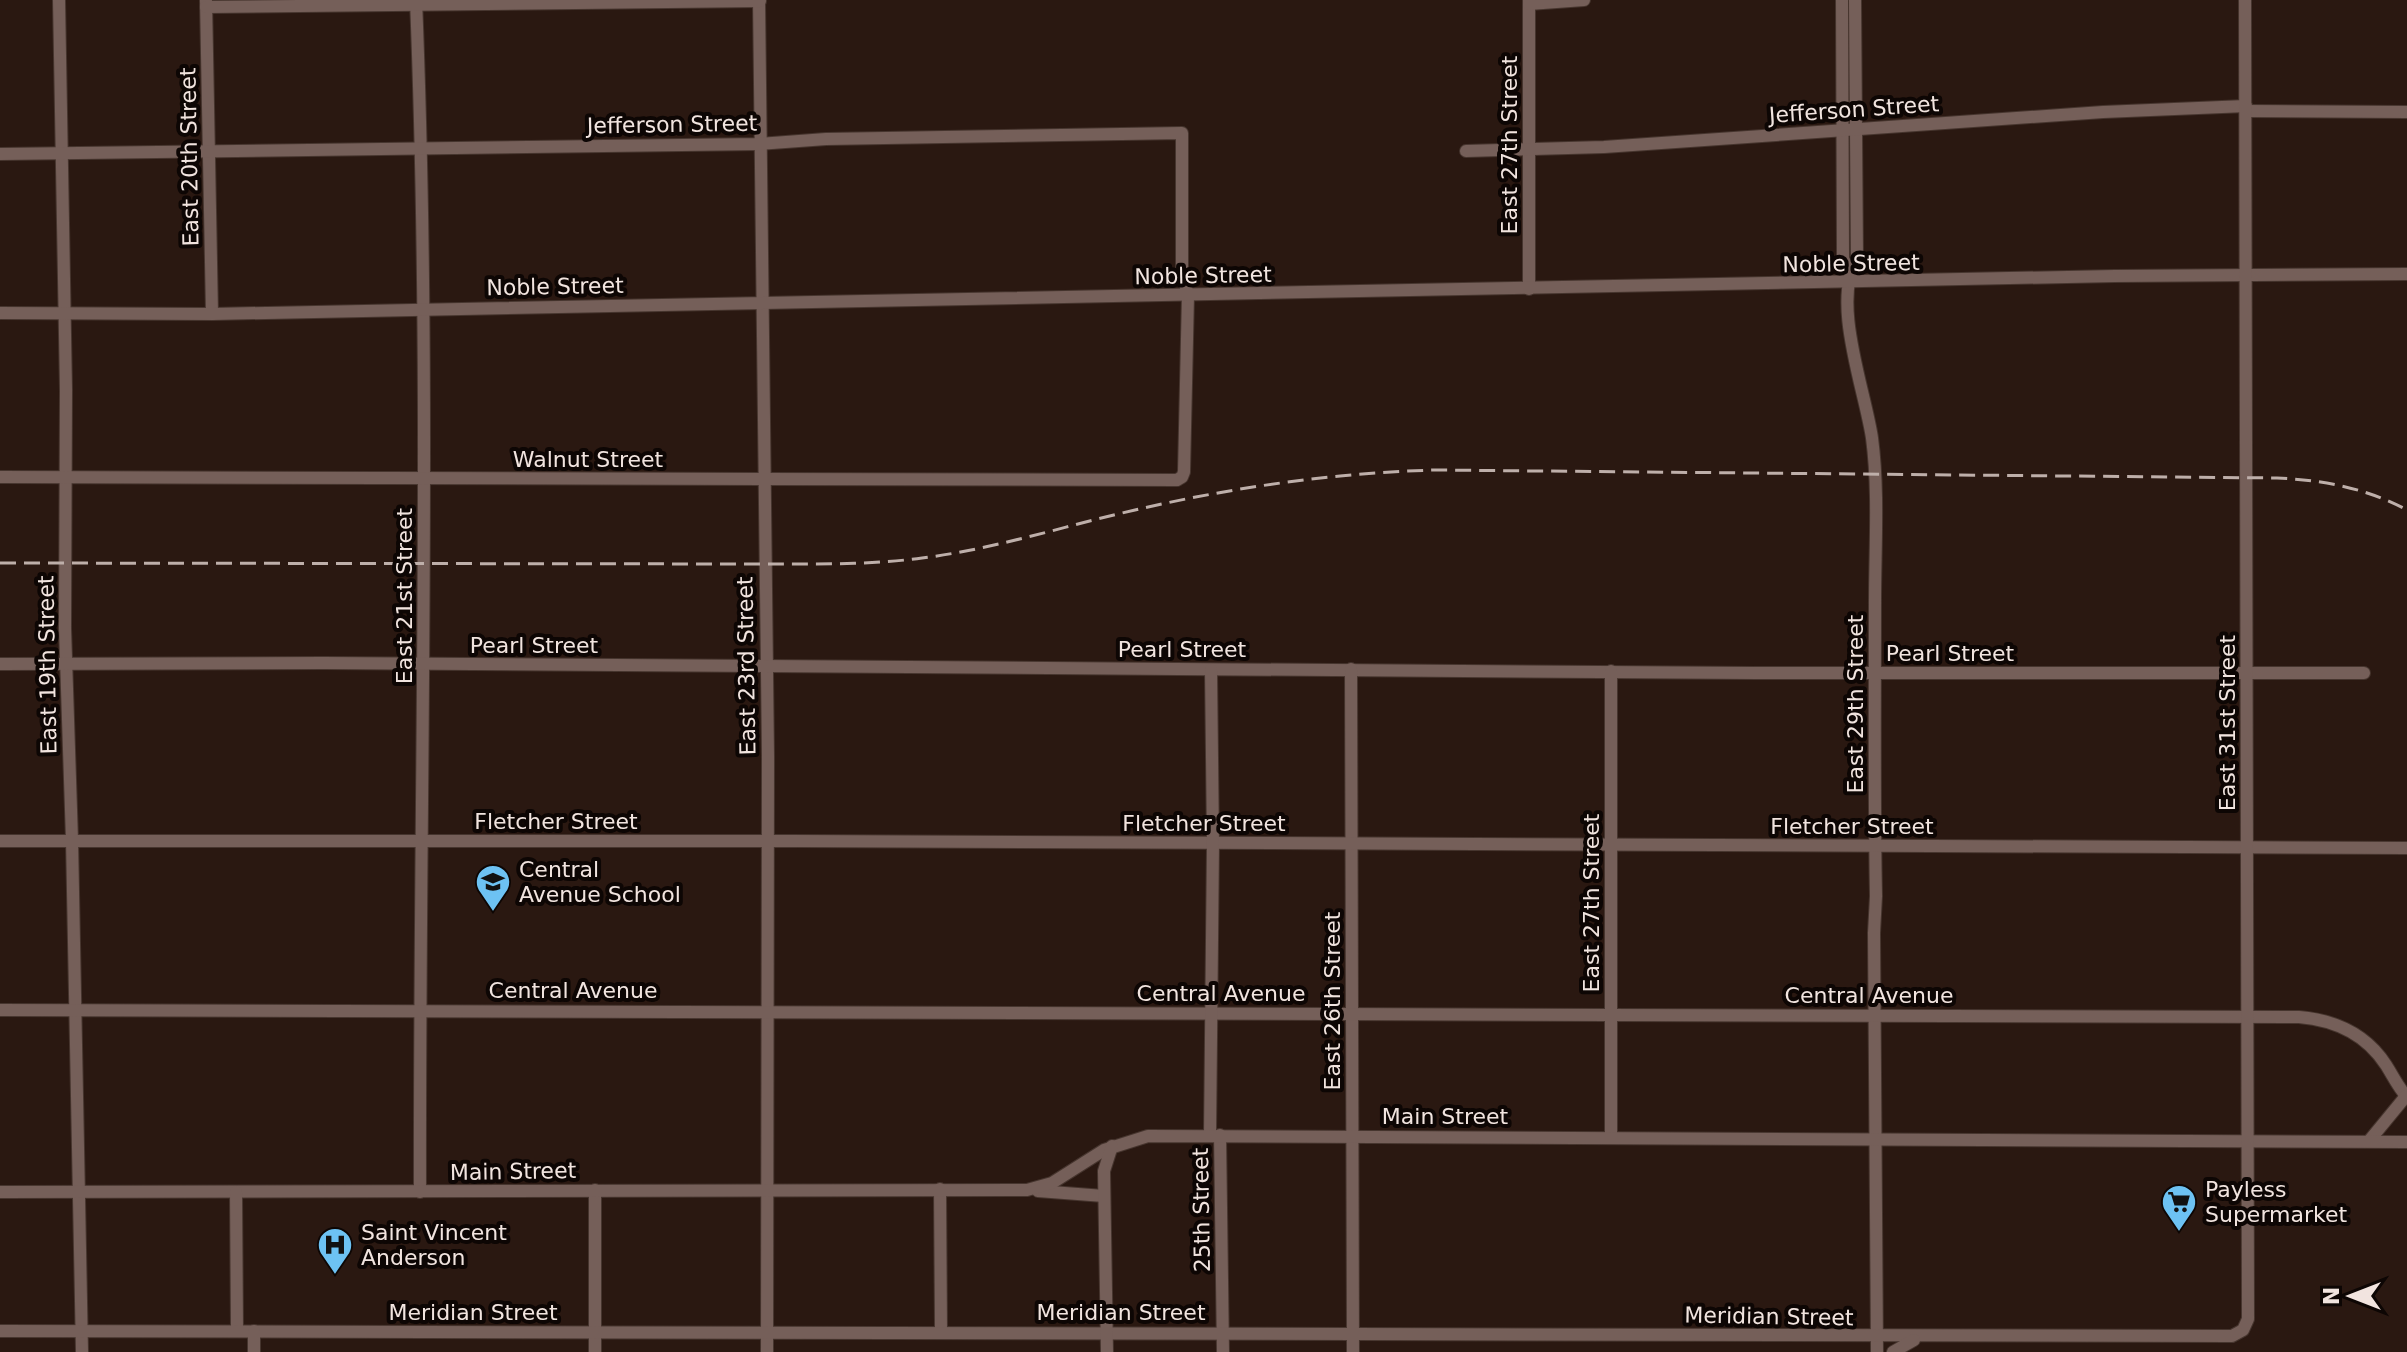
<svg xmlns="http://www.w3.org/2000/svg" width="2407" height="1352" font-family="'DejaVu Sans',sans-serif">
  <rect width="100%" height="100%" fill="#2a1811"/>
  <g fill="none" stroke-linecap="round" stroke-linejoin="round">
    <defs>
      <g id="minor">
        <path d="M59 0 66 390 65 628 72 840 82 1352"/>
        <path d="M416 0C432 397 419 795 420 1192"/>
        <path d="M759 0 768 756 767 1352"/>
        <path d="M1529 0V289"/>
        <path d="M1842 0 1843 259 1850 271"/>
        <path d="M1855 0 1857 259C1831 302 1865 390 1872 438 1879 491 1875 548 1875 602 1875 700 1874 798 1876 896L1874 933 1877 1352"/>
        <path d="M206 1 212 314"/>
        <path d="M1529 4 1584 0"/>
        <path d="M206 7 760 1"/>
        <path d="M2246 111 2407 112"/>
        <path d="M1466 151 1604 147 2103 112 2246 106"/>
        <path d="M0 154 760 144 826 139 1182 133V272L1188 295 1184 472 1182 477 1177 480 0 477"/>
        <path d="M0 313 212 314 2115 276 2407 274"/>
        <path d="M0 664 324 663 1754 673H2364"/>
        <path d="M1351 669 1353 1352"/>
        <path d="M0 841H796L2407 848"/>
        <path d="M0 1010 2299 1017C2334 1020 2366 1034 2386 1065 2393 1076 2398 1087 2407 1097"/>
        <path d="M1210 1135 1213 843 1211 670"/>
        <path d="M1220 1135 1223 1352"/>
        <path d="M1611 1136V671"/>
        <path d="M2369 1141 2406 1096"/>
        <path d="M940 1189 941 1332"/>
        <path d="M595 1190V1352"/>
        <path d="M1038 1191 1104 1196"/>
        <path d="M0 1192 1027 1190 1052 1183 1104 1150 1148 1136 2407 1142"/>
        <path d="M236 1192 237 1331"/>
        <path d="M0 1331 2232 1336 2243 1330 2248 1319 2245 0"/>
        <path d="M254 1331V1352"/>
        <path d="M1107 1352 1104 1171 1112 1146"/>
        <path d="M1893 1352 1914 1340"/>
      </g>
    </defs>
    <use href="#minor" stroke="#46352e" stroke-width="14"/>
    <use href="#minor" stroke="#755f59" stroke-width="12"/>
    <path stroke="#beafaa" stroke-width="3" stroke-dasharray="16 8" stroke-linecap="butt" d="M0 563 765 564C817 564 870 565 922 558 995 549 1064 526 1135 510 1234 487 1334 473 1435 470L2277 478C2323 480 2366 488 2407 510"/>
  </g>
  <defs>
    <symbol id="school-pin" viewBox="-11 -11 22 30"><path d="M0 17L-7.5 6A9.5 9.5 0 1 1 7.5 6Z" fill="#6dc2f3" stroke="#0d0604"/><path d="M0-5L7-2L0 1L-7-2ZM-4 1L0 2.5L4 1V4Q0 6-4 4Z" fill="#111"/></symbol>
    <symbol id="supermarket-pin" viewBox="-11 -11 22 30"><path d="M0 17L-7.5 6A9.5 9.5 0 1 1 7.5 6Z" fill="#6dc2f3" stroke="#0d0604"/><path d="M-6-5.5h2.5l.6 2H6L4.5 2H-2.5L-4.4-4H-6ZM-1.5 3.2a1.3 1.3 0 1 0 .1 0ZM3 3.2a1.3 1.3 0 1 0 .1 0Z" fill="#111"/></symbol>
    <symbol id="hospital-pin" viewBox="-11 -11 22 30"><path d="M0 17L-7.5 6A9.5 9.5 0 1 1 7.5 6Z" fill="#6dc2f3" stroke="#0d0604"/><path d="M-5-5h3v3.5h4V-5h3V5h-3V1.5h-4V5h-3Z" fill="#111"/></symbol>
  </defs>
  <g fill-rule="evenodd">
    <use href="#school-pin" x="473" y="862" width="40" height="54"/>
    <use href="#supermarket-pin" x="2159" y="1182" width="40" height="54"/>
    <use href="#hospital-pin" x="315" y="1225" width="40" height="54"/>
  </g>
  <g text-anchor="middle" stroke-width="8" stroke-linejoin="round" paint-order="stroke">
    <g font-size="22" fill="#f1e4df" stroke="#0d0604">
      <text transform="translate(1854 109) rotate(-4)" y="8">Jefferson Street</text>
      <text transform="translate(672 124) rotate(-1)" y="8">Jefferson Street</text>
      <text transform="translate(1509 145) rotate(-90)" y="8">East 27th Street</text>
      <text transform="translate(189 157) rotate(-91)" y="8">East 20th Street</text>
      <text transform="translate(1851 263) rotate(-1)" y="8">Noble Street</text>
      <text transform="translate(1203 275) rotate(-1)" y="8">Noble Street</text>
      <text transform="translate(555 286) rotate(-1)" y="8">Noble Street</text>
      <text x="588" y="467">Walnut Street</text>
      <text transform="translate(404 596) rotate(-90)" y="8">East 21st Street</text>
      <text x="534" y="653">Pearl Street</text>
      <text x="1182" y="657">Pearl Street</text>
      <text x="1950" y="661">Pearl Street</text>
      <text transform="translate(47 665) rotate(-91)" y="8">East 19th Street</text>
      <text transform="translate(746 666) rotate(-91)" y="8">East 23rd Street</text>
      <text transform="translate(1855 704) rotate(-90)" y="8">East 29th Street</text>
      <text transform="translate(2227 723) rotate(-90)" y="8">East 31st Street</text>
      <text x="556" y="829">Fletcher Street</text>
      <text x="1204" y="831">Fletcher Street</text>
      <text x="1852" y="834">Fletcher Street</text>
      <text transform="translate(1591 903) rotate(-90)" y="8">East 27th Street</text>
      <text x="573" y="998">Central Avenue</text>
      <text x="1221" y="1001">Central Avenue</text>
      <text x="1869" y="1003">Central Avenue</text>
      <text transform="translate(1332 1001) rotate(-90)" y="8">East 26th Street</text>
      <text x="1445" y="1124">Main Street</text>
      <text transform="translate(513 1171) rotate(-1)" y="8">Main Street</text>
      <text transform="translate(1201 1210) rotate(-91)" y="8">25th Street</text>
      <text x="473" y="1320">Meridian Street</text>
      <text x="1121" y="1320">Meridian Street</text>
      <text transform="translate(1769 1316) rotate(1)" y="8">Meridian Street</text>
    </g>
    <g font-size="22" fill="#f1e4df" stroke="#0d0604" text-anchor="start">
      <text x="519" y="877">Central<tspan x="519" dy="25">Avenue School</tspan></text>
      <text x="2205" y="1197">Payless<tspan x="2205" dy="25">Supermarket</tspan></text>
      <text x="361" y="1240">Saint Vincent<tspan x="361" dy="25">Anderson</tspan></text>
    </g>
  </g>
  <g transform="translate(2351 1296) rotate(270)" stroke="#0d0604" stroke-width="6" paint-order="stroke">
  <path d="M0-6L14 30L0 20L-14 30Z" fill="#f1e4df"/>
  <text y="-12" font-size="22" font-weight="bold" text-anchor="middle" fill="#f1e4df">N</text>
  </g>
</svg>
